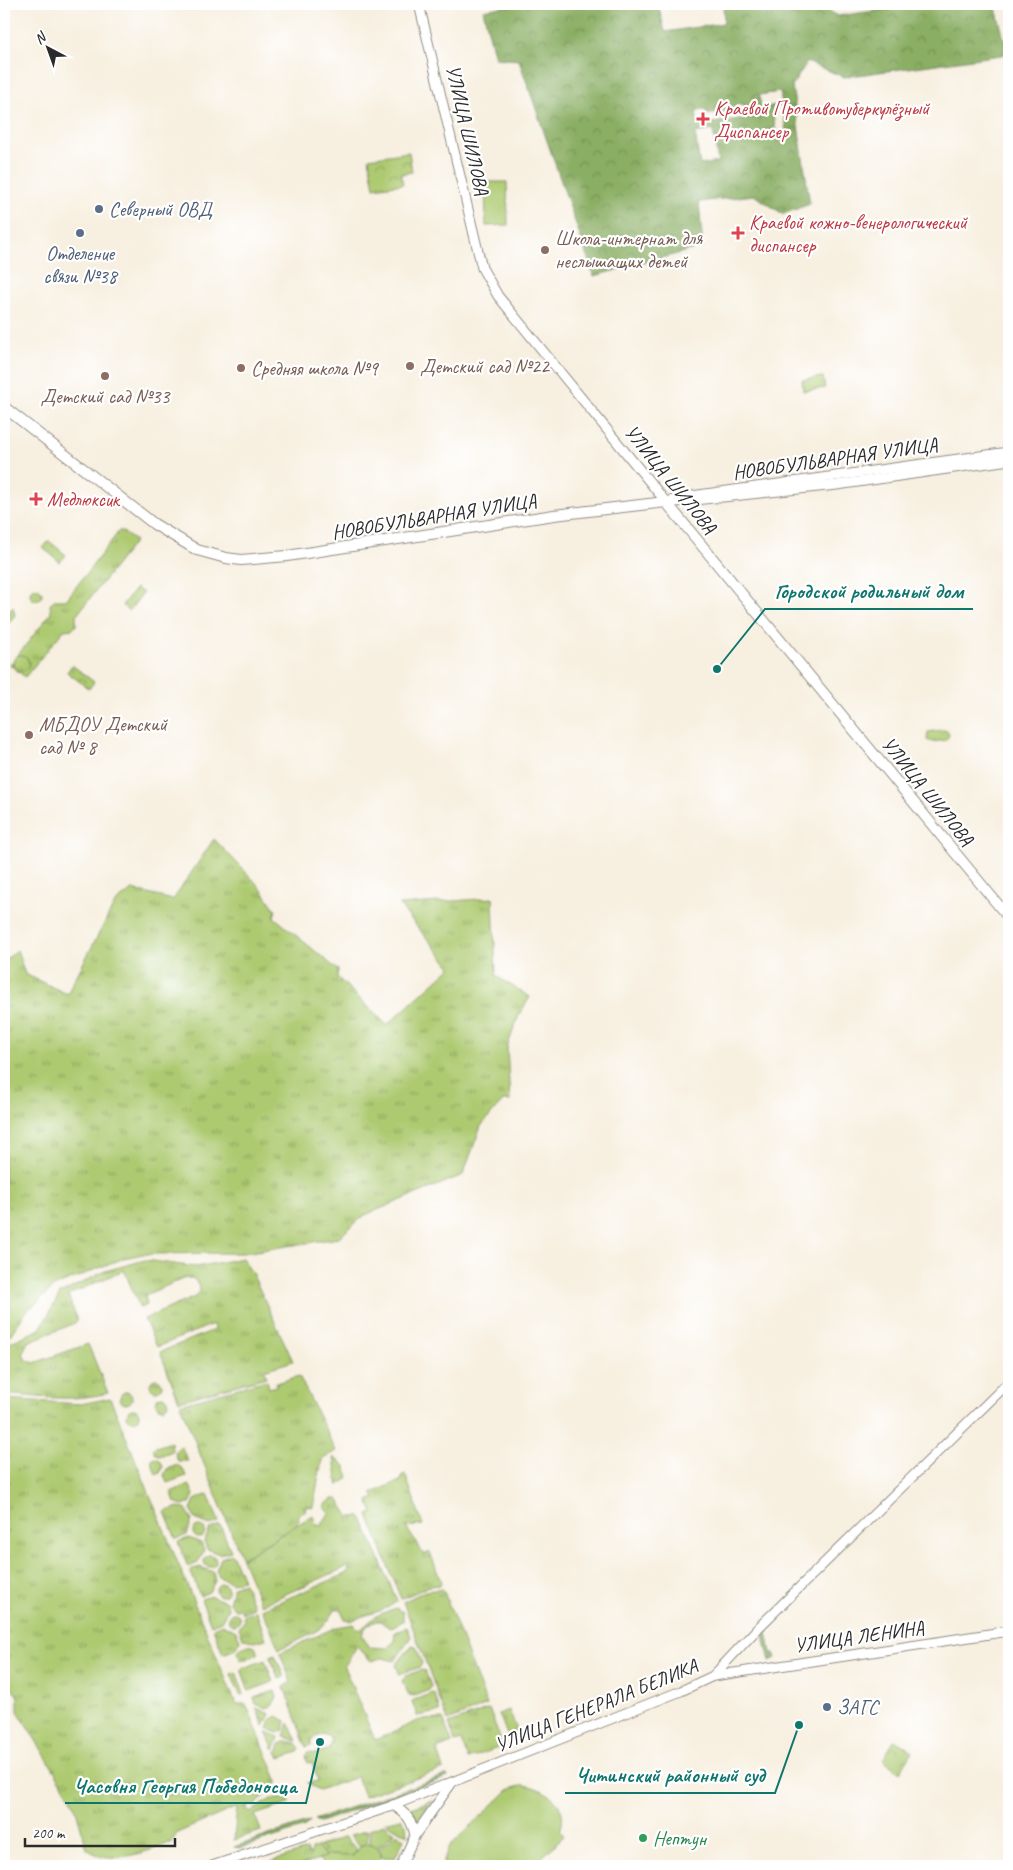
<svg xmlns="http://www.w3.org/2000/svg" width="1013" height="1870" font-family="Caveat,sans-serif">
  <defs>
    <pattern id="grass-tufts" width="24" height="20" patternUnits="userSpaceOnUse" patternTransform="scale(1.25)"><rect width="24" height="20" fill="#adca71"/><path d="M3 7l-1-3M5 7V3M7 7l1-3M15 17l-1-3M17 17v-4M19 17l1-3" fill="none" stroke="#8da45d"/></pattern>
    <pattern id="forest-crowns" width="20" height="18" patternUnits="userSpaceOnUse" patternTransform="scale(1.25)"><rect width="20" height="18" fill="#8aae63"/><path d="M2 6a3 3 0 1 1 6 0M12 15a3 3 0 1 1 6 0" fill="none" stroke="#718e52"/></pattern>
    <pattern id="park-crowns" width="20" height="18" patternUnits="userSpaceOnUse" patternTransform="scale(1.25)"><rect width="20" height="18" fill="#adca71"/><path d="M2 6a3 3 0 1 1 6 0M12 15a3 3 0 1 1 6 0" fill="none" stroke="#8da45d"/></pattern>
  </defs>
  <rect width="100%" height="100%" fill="#fff"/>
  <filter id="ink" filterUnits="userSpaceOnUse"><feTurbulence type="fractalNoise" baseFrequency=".02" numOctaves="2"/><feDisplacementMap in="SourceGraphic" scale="10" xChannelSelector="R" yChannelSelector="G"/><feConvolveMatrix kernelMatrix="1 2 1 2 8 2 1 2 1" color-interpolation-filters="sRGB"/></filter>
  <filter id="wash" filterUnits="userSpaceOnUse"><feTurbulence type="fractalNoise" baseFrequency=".0096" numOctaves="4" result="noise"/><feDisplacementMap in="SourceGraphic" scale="20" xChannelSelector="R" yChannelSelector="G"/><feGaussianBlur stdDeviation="1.12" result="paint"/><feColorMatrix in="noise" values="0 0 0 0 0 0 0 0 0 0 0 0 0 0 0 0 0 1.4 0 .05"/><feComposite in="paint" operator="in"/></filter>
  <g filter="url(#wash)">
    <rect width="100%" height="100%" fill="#f7efdf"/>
    <g fill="url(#grass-tufts)" stroke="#6c7a4e">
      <path d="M120 530 135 541 76 616V625L73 629 64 630 25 677 10 665 51 613 50 605 54 600H66Z"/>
      <circle cx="36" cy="594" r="6"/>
      <path d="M214 839 259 886 276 910 274 917 338 970 337 977 387 1025 451 967 399 905 493 898 496 976 530 997 519 1015 507 1047 510 1101H503L481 1126 463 1175 365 1215 338 1238 243 1253 143 1254 124 1258 55 1286 26 1312 4 1344V961L17 950 25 974 67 994 115 903 132 890 173 900Z"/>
      <path d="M242 1258 252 1273 293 1361 264 1370 266 1377 179 1401 160 1352 214 1330 213 1324 157 1347 144 1319 195 1297C201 1290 200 1283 192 1278H185L145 1295 147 1305 140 1308 124 1270 68 1295 77 1320 75 1323 28 1342 23 1352 25 1359 34 1363 88 1344 108 1393C70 1402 41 1397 4 1394V1350L11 1342 40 1329 60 1294 105 1271 145 1260 196 1267Z"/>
      <path d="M299 1376 336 1451 322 1460 313 1507 306 1506 305 1512 298 1515 299 1520 294 1526 242 1559 180 1404 267 1380 269 1388 277 1386 276 1383Z"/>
      <circle cx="156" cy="1385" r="6"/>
      <circle cx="126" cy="1398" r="6"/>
      <circle cx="162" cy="1402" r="6"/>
      <path d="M110 1398 236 1704H246L278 1782 255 1806 249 1804 246 1810 251 1812 271 1799H290L288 1804 255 1815 261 1831 234 1840 237 1807 177 1833 172 1842C148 1851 111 1867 87 1849L74 1803 18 1711V1697L4 1673V1399L81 1404Z"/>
      <circle cx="133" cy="1415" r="6"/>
      <path d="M171 1442 172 1451 160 1456 155 1453 153 1448Z"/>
      <path d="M181 1446 188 1461H178L175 1454 178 1448Z"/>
      <path d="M334 1457 345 1466 349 1477 338 1486Z"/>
      <path d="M155 1458 160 1460 163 1466 160 1473 156 1475 151 1460Z"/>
      <path d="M177 1465 183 1469 186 1476 167 1483 164 1475 167 1469Z"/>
      <path d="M405 1474 423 1525 406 1527 424 1555 430 1552 441 1582 440 1585 429 1586 401 1599 368 1515 373 1513 368 1501 375 1498 372 1493 402 1480 401 1476Z"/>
      <path d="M189 1484 194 1495 190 1503 183 1506 175 1502 171 1492Z"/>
      <path d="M208 1494 219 1522 210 1525 195 1519 191 1509 195 1500Z"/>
      <path d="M332 1499H338L350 1517 361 1516 397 1601C384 1613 366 1613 351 1621L345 1619 341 1610 335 1609C326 1632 300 1639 279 1649L262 1609 348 1573 349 1566 261 1605 242 1559 313 1515 315 1524 321 1526 329 1513 324 1506Z"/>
      <path d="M178 1507 187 1510 192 1520 187 1535 176 1539 165 1512Z"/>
      <path d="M220 1525 231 1551 219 1554 207 1549 204 1542 210 1529Z"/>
      <circle cx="199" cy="1532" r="6"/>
      <path d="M189 1538 201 1543 204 1550 198 1563 188 1567 178 1542Z"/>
      <path d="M232 1554 243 1580 232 1583 219 1577 216 1570 221 1558Z"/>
      <circle cx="210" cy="1561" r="6"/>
      <path d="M200 1567 213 1572 215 1581 209 1592 200 1596 190 1570Z"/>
      <path d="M244 1583 254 1608 242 1613 240 1608 235 1609 229 1603 233 1587Z"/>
      <circle cx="222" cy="1590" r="6"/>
      <path d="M443 1589 487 1705 448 1721 403 1602 425 1591Z"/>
      <path d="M211 1596 226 1602 228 1609 221 1621 211 1625 201 1599Z"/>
      <path d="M396 1608 403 1612V1621L390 1628 380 1621H374L366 1627 362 1634 368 1647 387 1648 394 1642 395 1632 407 1627 411 1637 395 1661 382 1658 371 1661 357 1646 344 1667 375 1740 420 1720 443 1719 452 1743 437 1749 444 1769 364 1796 357 1777 319 1790 307 1783 318 1781 312 1762 308 1763 306 1756 309 1752 315 1754 329 1749 332 1742 330 1737 323 1734 311 1739V1745L306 1747 284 1687 291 1682 280 1653 336 1627 354 1624 360 1630 376 1616Z"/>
      <path d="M256 1611 266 1639 254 1642 243 1638 239 1628 244 1621 243 1616Z"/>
      <circle cx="234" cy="1619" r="6"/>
      <path d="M222 1624 236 1631 240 1640 236 1649 223 1654 213 1628Z"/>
      <path d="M249 1645 255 1647 258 1654 241 1661 238 1653 241 1648Z"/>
      <path d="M412 1645 416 1646 422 1663 420 1667 400 1675 396 1665Z"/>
      <path d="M275 1655 284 1677 279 1679 270 1657Z"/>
      <path d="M265 1660 273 1682 249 1691 241 1669Z"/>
      <path d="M421 1670 425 1671 431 1686 429 1690 414 1696 409 1695 402 1681 406 1676Z"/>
      <path d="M236 1672 244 1694 240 1695 231 1674Z"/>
      <path d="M275 1691 277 1697 272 1706 265 1708 256 1704 254 1698Z"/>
      <path d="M432 1693 435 1695 440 1712 417 1716 412 1701Z"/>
      <path d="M256 1708 270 1714 264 1726Z"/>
      <path d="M489 1709 503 1746 468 1759 461 1740 455 1742 449 1724Z"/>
      <path d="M509 1710 520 1738 510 1742 499 1714Z"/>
      <path d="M277 1716 286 1721 284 1730 277 1733 268 1729 271 1719Z"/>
      <path d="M289 1723 297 1741 284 1736Z"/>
      <path d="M266 1732 279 1737 274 1750Z"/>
      <path d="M288 1741 297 1743 300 1749 298 1752 280 1758 277 1753 280 1744Z"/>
      <path d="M433 1800 413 1825 405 1810Z"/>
      <path d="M401 1818 406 1825 407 1835 385 1822Z"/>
      <path d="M384 1824 395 1832 378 1848 370 1844V1829Z"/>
      <path d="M368 1830 367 1843 360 1846 350 1835Z"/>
      <path d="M397 1833 404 1839 395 1858 382 1857 379 1849Z"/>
      <path d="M345 1837 356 1849 353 1856 328 1855 320 1846Z"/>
      <path d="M317 1847 326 1857 297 1866H260L306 1850 308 1855 311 1854V1849Z"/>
    </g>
    <g fill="url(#forest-crowns)" stroke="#5a6c47" fill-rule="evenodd">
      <path d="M518 4H658L665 32 724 23 723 4H820L837 16 926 4H995L1008 54 844 77 807 62 792 86 810 204 783 214 754 195 699 202 703 247 594 276 519 60 495 58 483 10ZM780 92 782 105 761 107 759 95ZM744 104 746 118 698 125 696 111 706 110 707 114 736 110 735 105ZM783 106 786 133 776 134 772 107ZM713 130 718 162 700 165 695 133Z"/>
      <path d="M777 1621 767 1632 771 1653H774L776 1658 770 1661 763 1633Z"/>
      <path d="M447 1775 448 1777 320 1822 314 1820Z"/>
      <path d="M310 1821 305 1827 241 1848 234 1847Z"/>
    </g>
    <g fill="url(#park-crowns)" stroke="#6c7a4e">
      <path d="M409 152 412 172 401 174 403 184 374 188 369 158Z"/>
      <path d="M49 541 66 555 60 562 43 548Z"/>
      <path d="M136 588 143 593 129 611 122 605Z"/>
      <path d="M13 607 15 615 5 627 4 618Z"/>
      <circle cx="21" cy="663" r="8"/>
      <path d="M72 665 94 682 89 689 67 672Z"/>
      <path d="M894 1740 913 1751 900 1772 883 1760Z"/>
    </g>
    <g fill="#adca71" stroke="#6c7a4e">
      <path d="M485 182H507L508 225 486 226Z"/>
      <path d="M823 377 825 388 803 391 802 380Z"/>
      <path d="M943 730 948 731 949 735 946 740 932 742 927 740 928 732Z"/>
      <path d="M522 1785C545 1787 571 1804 560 1831L564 1836 533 1866H442L449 1847 508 1790Z"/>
      <path d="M368 1843 376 1846 381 1853 380 1866H327L318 1859 326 1856 317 1847 320 1846 328 1855 353 1856 360 1846Z"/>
    </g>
  </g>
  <g filter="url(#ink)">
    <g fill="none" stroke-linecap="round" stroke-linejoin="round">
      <defs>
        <g id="secondary">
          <path d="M419 4 482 268 498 296 666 502"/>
          <path d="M666 502 684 497 1009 452"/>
          <path d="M676 502 837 485 1009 460"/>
          <path d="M714 1676 1009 1631"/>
          <path d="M393 1805C407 1814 411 1819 415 1835"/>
          <path d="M212 1866 389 1807 681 1691 713 1676 759 1627 1009 1382"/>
          <path d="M401 1866 415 1835 451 1784"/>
        </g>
        <path id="primary" d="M4 407 154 524 197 550 226 558 241 560 287 556 554 515 666 502 1009 918"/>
      </defs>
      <use href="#secondary" stroke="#918d85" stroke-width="11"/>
      <use href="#primary" stroke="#918d85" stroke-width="12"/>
      <use href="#secondary" stroke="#fff" stroke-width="9"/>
      <use href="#primary" stroke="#fff" stroke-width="10"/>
    </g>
  </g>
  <g fill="#e0444e" stroke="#fff" stroke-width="2">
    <path d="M700.5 111.5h5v5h5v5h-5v5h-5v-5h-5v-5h5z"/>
    <path d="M735.5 225.5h5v5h5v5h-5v5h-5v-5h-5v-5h5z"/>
    <path d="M33.5 491.5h5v5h5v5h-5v5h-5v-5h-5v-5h5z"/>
  </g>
  <g fill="#5c6f8a" stroke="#fff" stroke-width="2">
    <circle cx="99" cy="209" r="5"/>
    <circle cx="80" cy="233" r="5"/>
    <circle cx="827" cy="1707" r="5"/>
  </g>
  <g fill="#8d6e63" stroke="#fff" stroke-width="2">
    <circle cx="545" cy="250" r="5"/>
    <circle cx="410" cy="366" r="5"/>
    <circle cx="241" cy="368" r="5"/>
    <circle cx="105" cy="376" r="5"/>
    <circle cx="29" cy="735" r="5"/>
  </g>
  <circle fill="#2e9e5b" stroke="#fff" stroke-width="2" cx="643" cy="1838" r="5"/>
  <g text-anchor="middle" stroke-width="4.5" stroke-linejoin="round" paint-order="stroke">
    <g font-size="20" fill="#be3a42" stroke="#fff" text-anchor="start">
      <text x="714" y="115">Краевой Противотуберкулёзный<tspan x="714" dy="23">Диспансер</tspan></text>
      <text x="749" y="229">Краевой кожно-венерологический<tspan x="749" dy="23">диспансер</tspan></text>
      <text x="47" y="506">Медлюксик</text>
    </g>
    <g font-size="20" fill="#2b2b2b" stroke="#fff">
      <text transform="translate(468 130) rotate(77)" y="7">УЛИЦА ШИЛОВА</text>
      <text transform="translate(835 458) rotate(-8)" y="7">НОВОБУЛЬВАРНАЯ УЛИЦА</text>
      <text transform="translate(671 479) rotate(51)" y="7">УЛИЦА ШИЛОВА</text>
      <text transform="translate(434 516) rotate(-9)" y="7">НОВОБУЛЬВАРНАЯ УЛИЦА</text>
      <text transform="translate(928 791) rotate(51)" y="7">УЛИЦА ШИЛОВА</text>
      <text transform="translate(859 1636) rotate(-8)" y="7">УЛИЦА ЛЕНИНА</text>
      <text transform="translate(596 1705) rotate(-22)" y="7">УЛИЦА ГЕНЕРАЛА БЕЛИКА</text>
    </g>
    <g font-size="20" fill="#4e5e75" stroke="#fff" text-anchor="start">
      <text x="109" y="216">Северный ОВД</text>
      <text x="80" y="260" text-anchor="middle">Отделение<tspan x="80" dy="23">связи №38</tspan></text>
      <text x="837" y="1714">ЗАГС</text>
    </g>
    <g font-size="20" fill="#785e54" stroke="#fff" text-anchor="start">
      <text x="555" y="245">Школа-интернат для<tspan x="555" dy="23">неслышащих детей</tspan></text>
      <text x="420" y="373">Детский сад №22</text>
      <text x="251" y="375">Средняя школа №9</text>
      <text x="105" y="403" text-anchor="middle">Детский сад №33</text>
      <text x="39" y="731">МБДОУ Детский<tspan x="39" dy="23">сад № 8</tspan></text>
    </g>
    <g font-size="20" fill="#27864d" stroke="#fff" text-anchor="start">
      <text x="653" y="1845">Нептун</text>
    </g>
  </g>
  <path fill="none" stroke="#0f766e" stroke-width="2" d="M717 669L765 609H973M799 1725L775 1793H565M320 1742L306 1803H65"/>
  <g fill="#0f766e" stroke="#fff" stroke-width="2">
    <circle cx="717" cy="669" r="5"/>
    <circle cx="799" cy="1725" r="5"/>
    <circle cx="320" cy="1742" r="5"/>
  </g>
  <g font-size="21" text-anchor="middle" font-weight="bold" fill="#0f766e" stroke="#fff" stroke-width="4.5" stroke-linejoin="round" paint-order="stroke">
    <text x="869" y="598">Городской родильный дом</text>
    <text x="670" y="1782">Читинский районный суд</text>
    <text x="185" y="1793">Часовня Георгия Победоносца</text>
  </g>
  <rect width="1013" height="1870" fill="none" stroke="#fff" stroke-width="20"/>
  <g transform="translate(48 48) rotate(319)" stroke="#ffffff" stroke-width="4" paint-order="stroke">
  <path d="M0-4L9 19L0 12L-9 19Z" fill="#2b2b2b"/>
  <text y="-8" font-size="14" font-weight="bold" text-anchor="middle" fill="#2b2b2b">N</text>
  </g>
  <path d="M25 1838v8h150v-8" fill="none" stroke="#2b2b2b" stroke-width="2.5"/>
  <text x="32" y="1838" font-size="15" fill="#2b2b2b" stroke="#ffffff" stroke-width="4" paint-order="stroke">200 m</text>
</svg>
